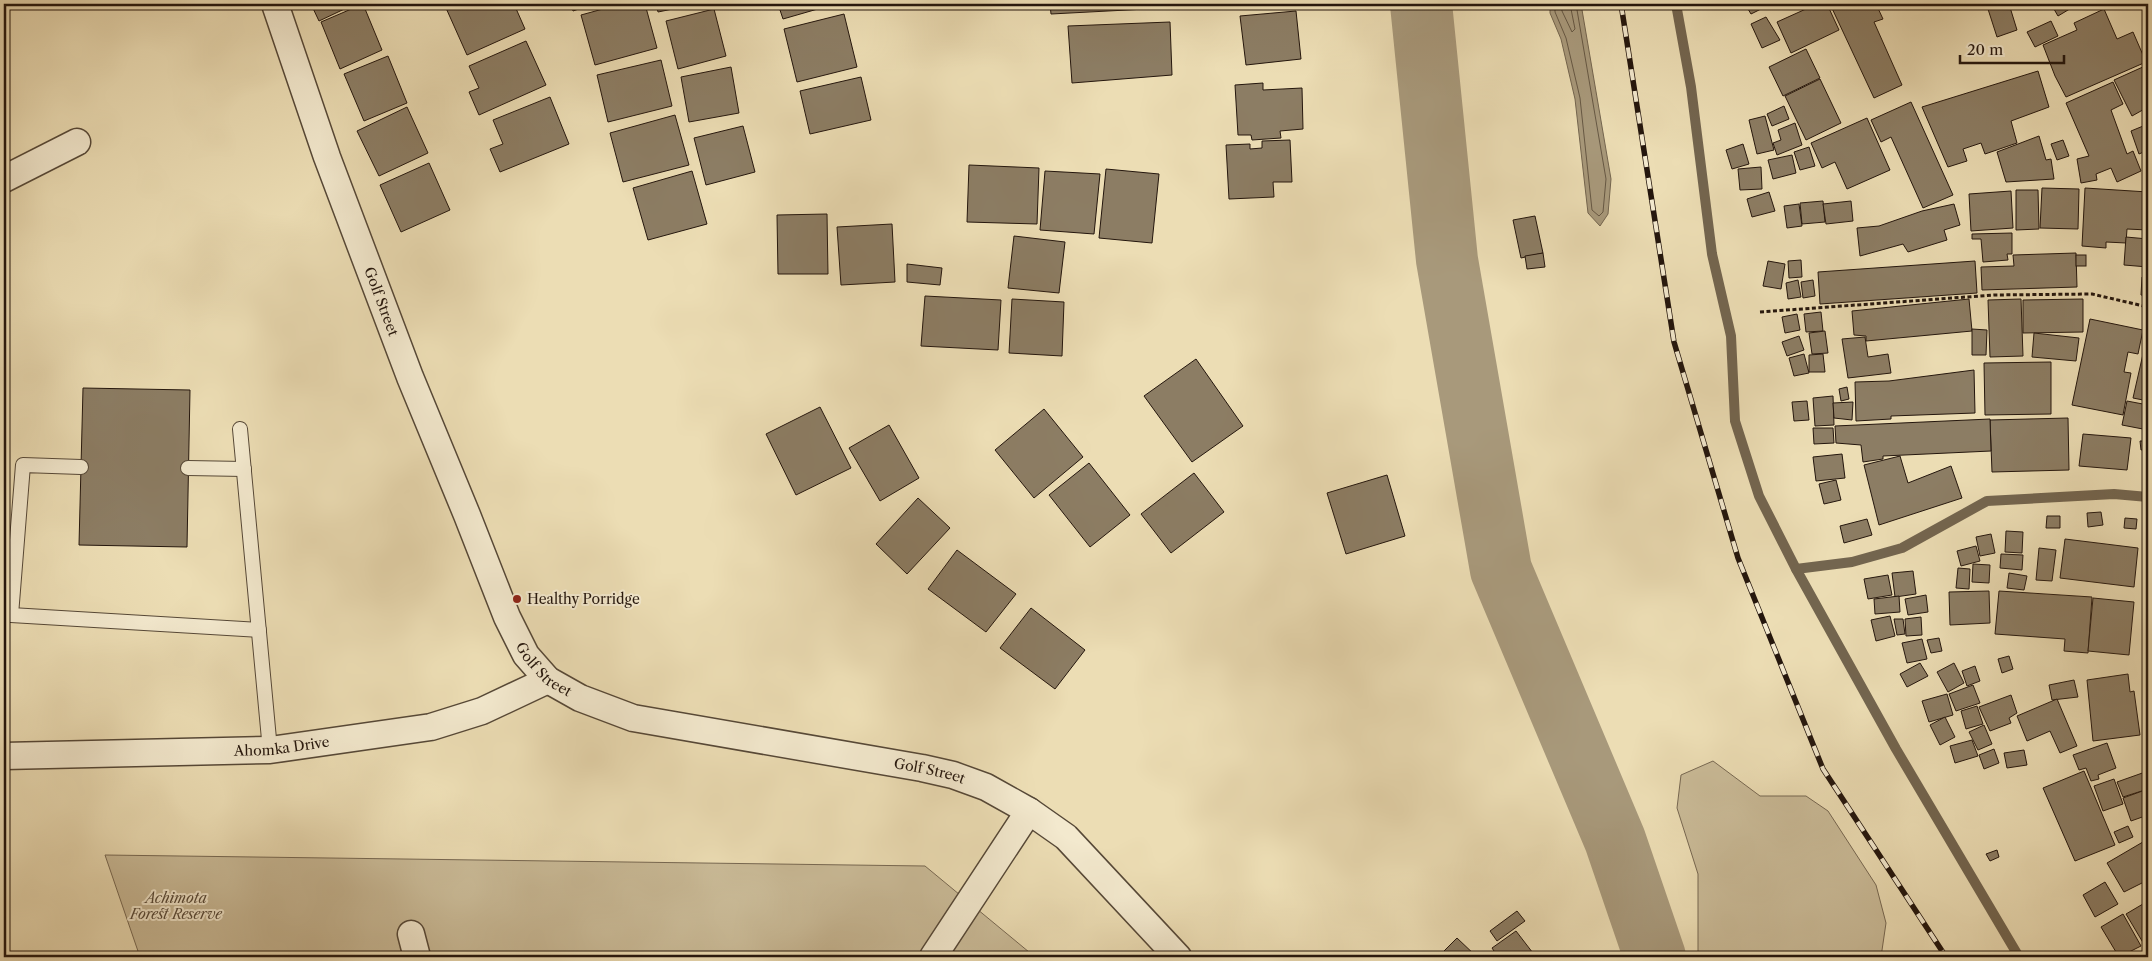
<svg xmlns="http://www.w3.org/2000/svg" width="2152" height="961" font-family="'Libre Caslon Text',serif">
  <rect width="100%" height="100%" fill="#ecddb4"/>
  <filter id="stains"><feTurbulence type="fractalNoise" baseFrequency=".004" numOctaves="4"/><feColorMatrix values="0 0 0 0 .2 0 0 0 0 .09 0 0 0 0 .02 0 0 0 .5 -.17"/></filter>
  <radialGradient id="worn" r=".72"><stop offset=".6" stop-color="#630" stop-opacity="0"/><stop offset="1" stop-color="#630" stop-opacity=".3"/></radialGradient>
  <g fill="#cabb98" stroke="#776852">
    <path d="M1713 761 1760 796H1806L1828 811 1876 885 1886 923 1881 957H1701L1698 951V874L1677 808 1681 775Z"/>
    <path d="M105 855 925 866 1035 957H140Z"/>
  </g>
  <path fill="#a8997b" stroke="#73654f" d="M1550 4H1581L1611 179 1608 214 1600 226 1588 213 1575 99 1561 39 1550 13Z"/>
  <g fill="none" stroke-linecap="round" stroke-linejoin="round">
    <g stroke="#665844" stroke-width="1">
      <path d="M1555 4V12L1566 38 1580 98 1592 210 1599 216 1603 212 1606 179 1576 4"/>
      <path d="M1561 4 1562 11 1572 32 1575 29 1570 4"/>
    </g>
    <g stroke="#73654f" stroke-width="10">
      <path d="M1676 4 1691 87 1712 254 1731 336 1735 421 1759 496 1796 569 1896 749 2019 957"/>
      <path d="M1796 569 1852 562 1902 548 1987 501 2114 494 2148 497"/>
    </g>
    <path stroke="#a8997b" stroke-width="62" d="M1421 4 1447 260 1501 570 1615 840 1655 957"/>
  </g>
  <g fill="#8c7d64" stroke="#24160d">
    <path d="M311 4H355L319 21Z"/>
    <path d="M363 4 382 50 340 69 321 22Z"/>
    <path d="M456 4H514L525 29 467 55 446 8Z"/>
    <path d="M571 4H593L573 11Z"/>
    <path d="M621 4H645L657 48 595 65 581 15Z"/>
    <path d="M656 4H697L658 12Z"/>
    <path d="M778 4H835L783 19Z"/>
    <path d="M1050 4H1146V9L1051 14Z"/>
    <path d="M1745 4H1766L1767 6 1751 14Z"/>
    <path d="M1817 4H1827L1839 30 1791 53 1777 22Z"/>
    <path d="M1830 4H1876L1883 19 1874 22 1902 85 1874 98Z"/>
    <path d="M1995 4H2009L2017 30 1997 37 1987 6Z"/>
    <path d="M2051 4H2078L2058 16Z"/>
    <path d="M2142 4H2148V21Z"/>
    <path d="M714 9 726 56 678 69 666 21Z"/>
    <path d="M2104 9 2117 39 2133 32 2146 62 2066 97 2055 76 2043 45 2077 30 2074 23Z"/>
    <path d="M1296 11 1301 59 1246 65 1240 16Z"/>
    <path d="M844 14 857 67 797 82 784 29Z"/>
    <path d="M1766 17 1780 40 1762 48 1751 24Z"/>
    <path d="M2051 21 2058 36 2035 47 2027 32Z"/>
    <path d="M1170 22 1172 75 1072 83 1068 26Z"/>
    <path d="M526 41 546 85 479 115 469 92 479 88 469 66Z"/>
    <path d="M1806 49 1820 78 1783 96 1769 67Z"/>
    <path d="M388 56 407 103 364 121 344 74Z"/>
    <path d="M661 60 672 106 608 122 597 75Z"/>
    <path d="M2145 66 2148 72V107L2132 116 2114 80Z"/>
    <path d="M731 67 739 113 689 122 681 77Z"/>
    <path d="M2038 71 2049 107 2011 121 2017 143 1985 154 1981 143 1963 149 1967 161 1948 167 1922 107Z"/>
    <path d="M861 77 871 120 810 134 800 91Z"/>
    <path d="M1820 79 1841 123 1806 140 1785 96Z"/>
    <path d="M2113 82 2123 104 2111 110 2127 154 2133 151 2141 171 2117 182 2111 168 2096 174 2097 180 2081 183 2077 159 2089 156 2066 103Z"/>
    <path d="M1263 83V90L1302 88 1303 129 1280 131 1281 138 1252 140 1251 135H1238L1235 85Z"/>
    <path d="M550 97 569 144 500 172 490 149 503 144 493 120Z"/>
    <path d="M1911 102 1953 195 1923 208 1891 137 1881 142 1871 120Z"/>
    <path d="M1784 106 1789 119 1772 126 1767 114Z"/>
    <path d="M407 107 428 153 379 176 357 131Z"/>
    <path d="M675 115 689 165 623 182 610 133Z"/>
    <path d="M1765 116 1774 150 1757 154 1749 120Z"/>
    <path d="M1867 118 1890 170 1847 189 1835 162 1822 168 1811 143Z"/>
    <path d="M1795 123 1802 145 1777 155 1773 143 1781 140 1778 130Z"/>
    <path d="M2148 124V150L2139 154 2131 131Z"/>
    <path d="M743 126 755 172 706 185 694 138Z"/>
    <path d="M2039 136 2046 160 2051 159 2054 179 2006 182 1997 152Z"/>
    <path d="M1290 140 1292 182H1273L1274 197 1229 199 1226 145 1250 144V149L1262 148V141Z"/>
    <path d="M2063 140 2069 156 2057 160 2051 144Z"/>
    <path d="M1743 144 1749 164 1732 169 1726 150Z"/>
    <path d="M1809 147 1815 166 1800 170 1794 152Z"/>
    <path d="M1792 155 1796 173 1773 179 1768 160Z"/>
    <path d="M429 163 450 210 401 232 380 185Z"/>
    <path d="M969 165 1039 168 1037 224 967 222Z"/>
    <path d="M1761 167 1762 189 1740 190 1738 169Z"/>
    <path d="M1106 169 1159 174 1152 243 1099 238Z"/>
    <path d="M692 171 707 224 648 240 633 188Z"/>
    <path d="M1045 171 1100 174 1094 234 1040 230Z"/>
    <path d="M2042 188 2079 189 2078 229 2040 228Z"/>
    <path d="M2085 188 2148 192V230L2127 229 2126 243 2106 242V248L2082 246Z"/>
    <path d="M2016 190H2038L2039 229 2016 230Z"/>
    <path d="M2011 191 2013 228 1971 231 1969 194Z"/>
    <path d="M1769 192 1775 211 1752 217 1747 199Z"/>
    <path d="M1823 201 1825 222 1802 224 1800 203Z"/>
    <path d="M1851 201 1853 221 1826 224 1823 204Z"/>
    <path d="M1799 204 1802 226 1787 228 1784 206Z"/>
    <path d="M1954 204 1960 225 1944 230 1947 240 1908 252 1903 244 1860 256 1857 228 1879 226 1922 211Z"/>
    <path d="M827 214 828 274H778L777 215Z"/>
    <path d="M1535 216 1543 253 1521 258 1513 220Z"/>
    <path d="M892 224 895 282 841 285 837 227Z"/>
    <path d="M2012 233V254H2007L2008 260 1983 262 1981 239H1972V234Z"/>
    <path d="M1014 236 1065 242 1059 293 1008 288Z"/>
    <path d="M2126 237 2148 239V267L2124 265Z"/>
    <path d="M1543 253 1545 267 1527 269 1525 256Z"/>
    <path d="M2076 253 2077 287 1982 290 1981 267 2014 266 2013 255Z"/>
    <rect x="2076" y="255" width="10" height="11"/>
    <path d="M1801 260 1802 277 1789 278 1788 261Z"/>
    <path d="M1768 261 1785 264 1781 289 1763 286Z"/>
    <path d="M1975 261 1977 293 1820 304 1818 272Z"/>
    <path d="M907 264 942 268 940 285 907 282Z"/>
    <path d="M2142 277H2148V296L2141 295Z"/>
    <path d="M1798 280 1801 297 1788 299 1786 283Z"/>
    <path d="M1813 280 1815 296 1803 298 1801 282Z"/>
    <path d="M925 296 1001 300 998 350 921 346Z"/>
    <path d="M1012 299 1064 302 1062 356 1009 353Z"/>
    <path d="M1969 299 1972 331 1866 341V336L1854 335 1852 311Z"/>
    <path d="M2021 299 2023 356 1990 357 1988 300Z"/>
    <path d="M2083 299V332L2023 333V300Z"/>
    <path d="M1821 312 1823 331 1806 332 1804 314Z"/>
    <path d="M1797 314 1800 330 1785 333 1782 317Z"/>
    <path d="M2090 319 2143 330 2138 354 2128 352 2124 372 2131 373 2123 415 2072 405Z"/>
    <path d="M1972 329 1987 330 1986 355H1972Z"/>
    <path d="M1825 331 1828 353 1812 354 1809 333Z"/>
    <path d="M2148 332V401L2133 398Z"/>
    <path d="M2034 333 2079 338 2076 361 2032 357Z"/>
    <path d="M1799 336 1804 350 1787 356 1782 342Z"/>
    <path d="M1865 337 1868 357 1888 354 1891 373 1848 378 1842 339Z"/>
    <path d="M1804 354 1809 373 1794 376 1789 358Z"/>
    <path d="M1823 354 1825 372H1809V355Z"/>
    <path d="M1196 359 1243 426 1192 462 1144 396Z"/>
    <path d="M2051 362V414L1985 415 1984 363Z"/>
    <path d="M1974 370 1975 413 1891 416V419L1856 421 1855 382 1889 381Z"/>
    <path d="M1847 387 1849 399 1841 401 1839 389Z"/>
    <path d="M83 388 190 390 187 547 79 545Z"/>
    <path d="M1833 396 1834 425 1815 426 1813 398Z"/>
    <path d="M1807 401 1809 420 1794 421 1792 402Z"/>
    <path d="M2127 401 2148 405V430L2122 425Z"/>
    <path d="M1853 402 1852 420 1834 418 1833 403Z"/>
    <path d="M820 407 851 468 796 495 766 434Z"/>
    <path d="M1044 409 1083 457 1034 498 995 450Z"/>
    <path d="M2068 418 2069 470 1992 472 1990 420Z"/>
    <path d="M1990 419 1991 451 1883 456V459L1863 462 1861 445 1836 443 1835 426Z"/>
    <path d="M889 425 919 478 880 501 849 448Z"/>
    <path d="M1813 428H1833L1834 443 1814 444Z"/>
    <path d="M2083 434 2131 438 2127 470 2079 466Z"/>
    <path d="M2140 441H2148V449L2141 450Z"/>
    <path d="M1842 454 1845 478 1816 481 1813 457Z"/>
    <path d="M1900 456 1908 483 1951 466 1962 498 1879 525 1864 465Z"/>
    <path d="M1089 463 1130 515 1090 547 1049 495Z"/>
    <path d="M1194 473 1224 512 1171 553 1141 514Z"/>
    <path d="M1387 475 1405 536 1346 554 1327 493Z"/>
    <path d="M1836 480 1841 500 1824 504 1819 484Z"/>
    <path d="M918 498 950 528 907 574 876 544Z"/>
    <path d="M2101 512 2103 525 2088 527 2087 513Z"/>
    <path d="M2047 516H2060V528H2046Z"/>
    <path d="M2125 518 2137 519 2136 529 2124 528Z"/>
    <path d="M1867 519 1872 535 1844 543 1840 526Z"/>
    <path d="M2006 531 2023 532 2022 553 2005 552Z"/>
    <path d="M1991 534 1995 553 1980 556 1976 537Z"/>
    <path d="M2065 539 2138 548 2134 587 2060 578Z"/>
    <path d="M1976 546 1980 561 1961 566 1957 551Z"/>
    <path d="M2039 548 2056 550 2052 581 2036 580Z"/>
    <path d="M957 550 1016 594 986 632 928 589Z"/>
    <path d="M2001 554 2023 555 2022 570 2000 568Z"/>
    <path d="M1973 564 1990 565 1989 583 1972 582Z"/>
    <path d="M1958 568 1970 569 1969 589 1956 588Z"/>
    <path d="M1913 571 1916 594 1895 597 1892 573Z"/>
    <path d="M2009 573 2027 576 2024 590 2007 588Z"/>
    <path d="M1888 575 1892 595 1868 599 1864 579Z"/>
    <path d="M1989 591 1990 623 1950 625 1949 592Z"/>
    <path d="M1999 591 2092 597 2088 653 2064 651 2065 639 1995 634Z"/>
    <path d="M1926 595 1928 612 1908 615 1905 599Z"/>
    <path d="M1899 596 1900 612 1875 614 1874 599Z"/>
    <path d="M2093 598 2134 602 2129 655 2088 651Z"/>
    <path d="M1031 608 1085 650 1055 689 1000 648Z"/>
    <path d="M1890 616 1895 636 1876 641 1871 620Z"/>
    <path d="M1921 617 1922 635 1906 636 1905 619Z"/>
    <path d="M1894 619H1903L1905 634 1897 635Z"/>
    <path d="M1939 638 1942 651 1931 653 1927 640Z"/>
    <path d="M1922 639 1927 659 1907 663 1902 643Z"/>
    <path d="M2009 656 2013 669 2002 673 1998 659Z"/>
    <path d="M1920 663 1928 676 1907 687 1900 674Z"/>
    <path d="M1954 663 1964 683 1948 692 1937 672Z"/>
    <path d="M1975 666 1980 681 1967 686 1962 671Z"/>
    <path d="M2128 674 2130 692 2134 691 2140 735 2093 741 2087 680Z"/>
    <path d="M2074 680 2078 697 2052 700 2049 685Z"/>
    <path d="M1973 685 1980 703 1956 711 1949 694Z"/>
    <path d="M1947 694 1953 715 1929 722 1922 701Z"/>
    <path d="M2011 695 2017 713 2009 718 2011 723 1990 731 1979 707Z"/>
    <path d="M2057 699 2077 746 2060 753 2050 731 2027 741 2017 716Z"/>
    <path d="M1977 706 1983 724 1966 729 1961 711Z"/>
    <path d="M1945 717 1955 737 1940 745 1930 725Z"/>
    <path d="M1984 725 1992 744 1978 750 1969 732Z"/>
    <path d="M1972 740 1978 756 1955 763 1950 746Z"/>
    <path d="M2107 743 2116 768 2098 775 2099 779 2091 781 2086 768 2079 770 2073 755Z"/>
    <path d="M1994 749 1999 763 1984 769 1979 755Z"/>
    <path d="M2024 750 2027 765 2007 768 2004 753Z"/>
    <path d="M2084 771 2115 845 2075 861 2043 788Z"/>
    <path d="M2148 771V789L2123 797 2117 782Z"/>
    <path d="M2114 779 2123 804 2103 811 2094 786Z"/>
    <path d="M2148 789V815L2131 821 2123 798Z"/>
    <path d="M2128 826 2133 837 2119 843 2114 832Z"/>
    <path d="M2148 839V880L2124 892 2107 863Z"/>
    <path d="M1997 850 1999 857 1990 861 1986 854Z"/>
    <path d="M2105 882 2118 904 2095 917 2083 895Z"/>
    <path d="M2148 901V944L2145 946 2126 914Z"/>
    <path d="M1517 911 1525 921 1497 941 1490 931Z"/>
    <path d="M2123 914 2141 946 2119 957 2101 927Z"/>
    <path d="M1516 931 1536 957H1498L1492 948Z"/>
    <path d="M1457 938 1477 957H1438Z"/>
  </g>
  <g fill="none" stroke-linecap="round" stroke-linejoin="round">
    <defs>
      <g id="lane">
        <path d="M240 429 270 750"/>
        <path d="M81 467 23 465 11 615 259 630"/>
        <path d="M188 468 244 469"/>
      </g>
      <g id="street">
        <path id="s1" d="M275 4 327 157 410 377 467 515 507 617 526 655 548 680 580 698 633 718 922 768 953 775 986 787 1029 811 1066 837 1178 957"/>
        <path d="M4 179 77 142"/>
        <path id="s2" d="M4 756 270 750 431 727 482 711 548 680"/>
        <path d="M411 934 417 957"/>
        <path d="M933 957 1029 811"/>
      </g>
    </defs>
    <use href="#lane" stroke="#564837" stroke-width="16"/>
    <use href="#street" stroke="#564837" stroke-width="29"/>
    <g stroke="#24160d" stroke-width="3" stroke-dasharray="4 2.5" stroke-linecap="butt">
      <path d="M1760 312 1994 295 2092 294 2148 307"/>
      <path d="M2148 644 2145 673 2148 689"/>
    </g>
    <use href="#lane" stroke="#f3e9ce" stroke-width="14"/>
    <use href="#street" stroke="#f3e9ce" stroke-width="26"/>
    <defs>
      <path id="rail" d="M1621 4 1674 342 1738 558 1823 769 1946 957"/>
    </defs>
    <use href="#rail" stroke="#24160d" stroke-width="5.5"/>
    <use href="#rail" stroke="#f3e9ce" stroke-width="4" stroke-dasharray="11" stroke-linecap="butt"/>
  </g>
  <circle fill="#8f2418" stroke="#f3e9ce" stroke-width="2" cx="517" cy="599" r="5"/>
  <g text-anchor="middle" stroke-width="4" stroke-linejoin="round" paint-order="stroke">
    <g font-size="14" fill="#24160d" stroke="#f3e9ce">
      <text dy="5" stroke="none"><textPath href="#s1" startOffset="316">Golf Street</textPath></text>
      <text dy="5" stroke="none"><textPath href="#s1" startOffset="721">Golf Street</textPath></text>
      <text dy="5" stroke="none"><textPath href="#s2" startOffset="278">Ahomka Drive</textPath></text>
      <text dy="5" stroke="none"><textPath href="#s1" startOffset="1126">Golf Street</textPath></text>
    </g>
    <g font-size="14" fill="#24160d" stroke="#f3e9ce" text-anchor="start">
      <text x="527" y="604">Healthy Porridge</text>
    </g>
    <g font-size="14" font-style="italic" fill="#564837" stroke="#f3e9ce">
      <text x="176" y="903">Achimota<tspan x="176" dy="16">Forest Reserve</tspan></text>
    </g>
  </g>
  <rect width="2152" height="961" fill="none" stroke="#ecddb4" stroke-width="20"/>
  <rect x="5" y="5" width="2142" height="951" fill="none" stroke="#24160d" stroke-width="2.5"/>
  <rect x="10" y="10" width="2132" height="941" fill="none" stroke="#24160d"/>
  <path d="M1960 55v8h104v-8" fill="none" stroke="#24160d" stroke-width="2.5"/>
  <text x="1967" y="55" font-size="15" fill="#24160d" stroke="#f3e9ce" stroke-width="4" paint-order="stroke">20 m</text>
  <rect width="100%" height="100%" filter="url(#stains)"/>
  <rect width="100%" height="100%" fill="url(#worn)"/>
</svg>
